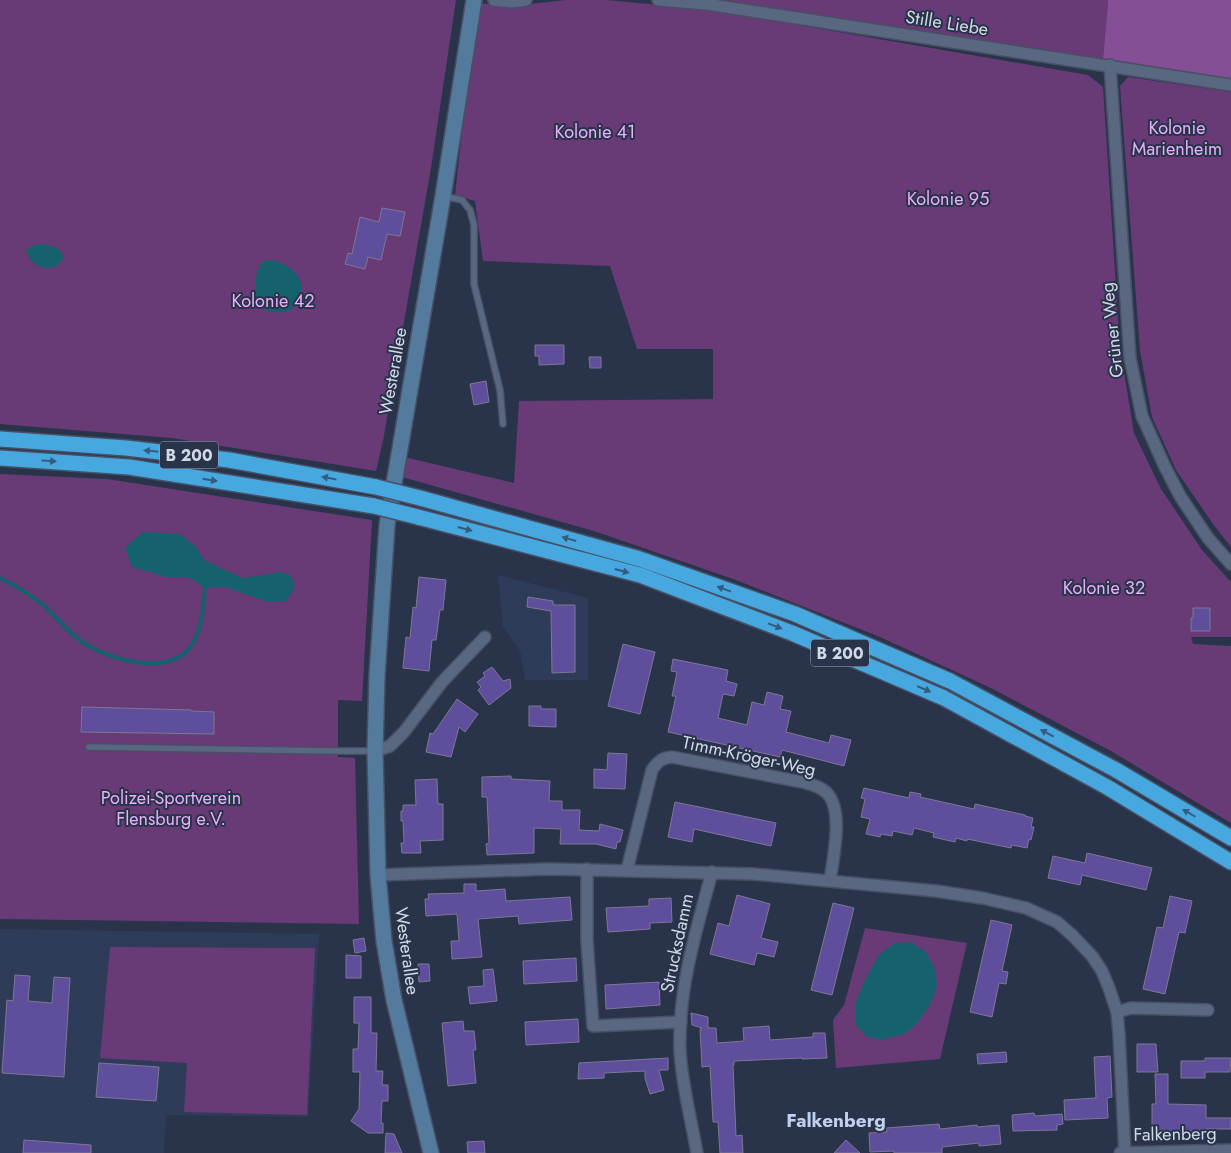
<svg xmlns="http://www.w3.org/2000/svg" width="1231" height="1153" font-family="Jost,sans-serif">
  <rect width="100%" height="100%" fill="#29344b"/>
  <g fill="#2e3c59">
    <path d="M498 575 588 598V680H525L520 651 503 627Z"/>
    <path d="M0 929 319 934 308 1117 166 1115 164 1153H0Z"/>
  </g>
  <g fill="#683b76">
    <path d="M0 0H456L431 168 383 441 376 471 172 438 0 424Z"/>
    <path d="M566 0H607L711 10 1088 75 1103 87 1120 348 1134 433 1161 489 1202 550 1231 582V637H1191L1193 644 1231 646V823L1111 751 991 688 880 637 736 580 594 531 402 477 404 457 514 483 519 401 713 399V349H637L610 266 483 261 475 201 455 195 476 3 512 6Z"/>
    <path d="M720 0H1108L1103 59Z"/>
    <path d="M1128 77 1231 92V547L1213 524 1176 470 1152 417 1140 351 1120 86Z"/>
    <path d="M0 474 107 479 372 520 362 701 338 700V757L355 758 359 924 0 919Z"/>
    <path d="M865 928 967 943 940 1059 836 1068 833 1020 844 1005Z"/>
    <path d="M110 947 315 948 307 1115 184 1112 187 1063 100 1058Z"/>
  </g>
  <path fill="#844f94" d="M1108 0H1231V79L1103 59Z"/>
  <g fill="#15626e">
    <path d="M43 244 55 247 62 252 63 259 56 267C43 271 28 264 27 249L34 245Z"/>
    <path d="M272 260C289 265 306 275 300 295 298 300 296 306 292 309 284 315 265 313 259 305 257 302 255 298 254 294 258 279 253 276 263 261Z"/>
    <path d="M143 532 180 534 195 546 204 560 242 578 282 572 291 576 295 587 286 601 268 602 225 587 205 588 189 577H167L132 567 125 548Z"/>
    <path d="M910 942 925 951 934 966 937 982 935 993 930 1005 918 1022 905 1034 880 1040 866 1036 856 1025V1002L864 982 879 955 895 943Z"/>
  </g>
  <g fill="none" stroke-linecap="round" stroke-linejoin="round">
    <path stroke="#15626e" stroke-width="4" d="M0 578C15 585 29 594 42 604 56 616 67 631 81 641 107 659 163 676 188 650 202 635 203 607 205 588"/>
  </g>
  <g fill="#5e4e9b" stroke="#7c7895">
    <path d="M382 208 405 212 400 236 387 234 381 260 368 257 365 269 345 264 348 253 352 254 360 217 379 222Z"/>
    <path d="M535 345H564V364L539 365V356H535Z"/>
    <path d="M589 357H601V368H590Z"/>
    <path d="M486 381 489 402 474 405 470 384Z"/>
    <path d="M419 577 446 580 443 610H440L436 640H432L429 671 403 668 406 637 410 638 413 607 416 608Z"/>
    <path d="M528 597 553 601V605H575V672L552 673 551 611 527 607Z"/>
    <path d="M1193 608H1210V631H1191V618H1193Z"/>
    <path d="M623 644 655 652 640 714 608 706Z"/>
    <path d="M673 659 728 670 726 681 737 684 734 696 723 694 718 718 747 725 752 702 764 705 767 692 783 696 780 709 791 711 786 732 829 743 831 735 851 740 844 766 782 750 780 757 668 732 676 696H672L677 672 671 671Z"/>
    <path d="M492 667 503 681 510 679 511 688 489 705 478 690 481 687 477 682 485 676 483 673Z"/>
    <path d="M457 699 478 714 465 732 459 727 451 757 426 752 430 733 433 734Z"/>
    <path d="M529 706H541V709H556V727L529 726Z"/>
    <path d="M82 707 191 710V711L214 712V734L81 732Z"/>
    <path d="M608 753 627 754 625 789 594 788V769L607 770Z"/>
    <path d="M511 776V779L550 781 549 801H562V810H580L579 830 599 831 600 824 623 830 620 842H617L616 849 596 844H560L561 829 534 828V853L487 855 486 844 489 843 487 797H482V777Z"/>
    <path d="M437 779 438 804H443V840L420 841 421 853H402L401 843H404L403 821H401V811H403V805H416L415 780Z"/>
    <path d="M864 788 909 798 910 792 921 794 920 797 974 809 975 804 1025 815V816L1033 818 1031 827H1034L1031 840 1029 839 1027 848 1012 845 1011 848 967 839V841L956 838 955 842 933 837 934 833 914 828 912 835 893 831 892 836 881 834 880 837 866 834 870 819 861 817 865 799 861 798Z"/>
    <path d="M675 802 776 823 771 846 694 829 692 842 668 837Z"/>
    <path d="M1087 853 1152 868 1146 890 1082 875 1080 885 1048 878 1053 856 1085 863Z"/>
    <path d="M464 884H476V891L505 889 506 901 570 897 572 920 519 924 518 916 478 919 482 957 452 959 451 941H459L457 914 426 916 425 899H429L428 894 464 893Z"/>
    <path d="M737 895 770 904 761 938 778 942 774 957 757 953 754 965 710 954 718 923 729 926Z"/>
    <path d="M1170 896 1192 901 1185 933 1179 932 1165 994 1143 989 1157 927 1163 928Z"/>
    <path d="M671 898 672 922 650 923V929L608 932 606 908 649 906V899Z"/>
    <path d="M833 903 854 908 832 995 811 990Z"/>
    <path d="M991 920 1012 925 1002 971 1008 972 1006 984 999 983 992 1017 970 1012Z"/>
    <path d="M364 938 366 951 355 953 353 940Z"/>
    <path d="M346 955 361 956V978H346Z"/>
    <path d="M576 958 577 981 524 984 523 961Z"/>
    <path d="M418 964H429L430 981 419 982Z"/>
    <path d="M493 969 497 1001 470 1004 468 987 484 986 483 970Z"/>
    <path d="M15 975 30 976 28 1001 52 1003 54 977 70 978 64 1077 2 1073 7 1000 13 1001Z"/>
    <path d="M659 982 660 1005 606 1009 605 985Z"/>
    <path d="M354 997H371V1033H377L376 1071H383L382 1085H388V1101H382L381 1123H383V1133H368L351 1121 359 1109 360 1072H353V1049H358L359 1023H354Z"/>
    <path d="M691 1013 708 1017V1028H716L717 1043 744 1041 743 1028 769 1026 770 1040 813 1037V1033H825L827 1058 802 1059V1058L734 1061V1065H733L736 1136 742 1135 743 1153H720L718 1122H713L710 1066 702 1067 700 1029 702 1028 692 1025Z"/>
    <path d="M578 1019 579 1042 526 1045 525 1022Z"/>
    <path d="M463 1021 464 1031H474L476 1050H473L476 1083 448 1086 442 1023Z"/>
    <path d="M1137 1044H1156L1158 1072H1137Z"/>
    <path d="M1006 1052 1007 1062 978 1064 977 1054Z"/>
    <path d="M1110 1056 1112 1097 1107 1098 1108 1118 1065 1120 1064 1100 1096 1098 1094 1057Z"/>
    <path d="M668 1058V1070H659L664 1090 650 1094 645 1078V1071L604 1073V1078L578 1079 579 1063Z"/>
    <path d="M1205 1058H1231L1230 1072H1205V1078H1181V1061H1205Z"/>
    <path d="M99 1063 159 1067 156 1101 96 1097Z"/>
    <path d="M1155 1074H1168V1104L1206 1105V1118H1231V1129H1206V1131H1152V1104H1156Z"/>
    <path d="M1034 1113 1035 1116 1062 1114 1063 1124 1057 1125V1130L1013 1131 1012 1115Z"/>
    <path d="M939 1124 940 1129 977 1125V1127L999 1125 1001 1144 979 1146V1143L942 1147V1153H894V1151L870 1152 869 1133 887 1132 886 1128Z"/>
    <path d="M386 1133 394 1134 402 1153H385Z"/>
    <path d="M24 1140 91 1145V1153H23Z"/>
    <path d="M846 1140 860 1153H834Z"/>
    <path d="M484 1141 485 1153H468L467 1142Z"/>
  </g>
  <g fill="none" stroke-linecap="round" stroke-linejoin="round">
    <defs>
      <g id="lane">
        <path d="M443 196 462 200 470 210 474 225V284L500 390 503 424"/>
        <path d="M89 747 338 751H373"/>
      </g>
      <g id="street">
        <path d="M494 0 511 2 526 0"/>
        <path d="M658 0 706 4 1231 85"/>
        <path d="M1110 65 1130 358 1142 416 1165 467 1180 496 1208 538 1231 564"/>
        <path d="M375 751 390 746 404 732 442 682 485 637"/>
        <path d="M587 869V940L593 1026 681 1022"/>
        <path d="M627 870 652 770C658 761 662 758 672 757L802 782C810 784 820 786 827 793 844 811 833 858 830 881"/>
        <path d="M378 875 548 869 753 874 936 891 982 898 1026 908 1057 922 1072 935 1092 956 1102 971 1109 988 1117 1012 1119 1034 1125 1153"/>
        <path d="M1117 1012 1131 1008 1208 1010"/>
        <path d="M697 1153C691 1119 682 1085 680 1051 678 989 696 931 712 872"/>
        <path d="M1120 1153 1231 1150"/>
      </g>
      <path id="secondary" d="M431 1153 394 1000 384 941 378 875 375 751 377 676 387 525 443 196 474 0"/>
      <g id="highway">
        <path d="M0 439 126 448 229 460 376 487"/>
        <path d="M0 458 129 467 374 506"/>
        <path d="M420 498 640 559 795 614 950 681 1116 770 1231 838"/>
        <path d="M418 517 640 575 792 633 944 698 1107 787 1231 862"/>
      </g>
    </defs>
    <use href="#lane" stroke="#475065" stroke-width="8"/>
    <use href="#street" stroke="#475065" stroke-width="14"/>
    <use href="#secondary" stroke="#475065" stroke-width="18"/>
    <use href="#highway" stroke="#475065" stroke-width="18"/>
    <use href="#lane" stroke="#5a6781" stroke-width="5.5"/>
    <use href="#street" stroke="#5a6781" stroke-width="11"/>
    <use href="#secondary" stroke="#547a9d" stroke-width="15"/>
    <use href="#highway" stroke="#47a7df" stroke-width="15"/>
    <defs>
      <g id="highway-bridge">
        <path d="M376 487 420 498"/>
        <path d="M374 506 418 517"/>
      </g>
    </defs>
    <use href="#highway-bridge" stroke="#475065" stroke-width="18" stroke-linecap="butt"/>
    <use href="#highway-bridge" stroke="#47a7df" stroke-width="15"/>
  </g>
  <defs><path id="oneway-solid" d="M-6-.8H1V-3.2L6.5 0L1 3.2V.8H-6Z" transform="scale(1.25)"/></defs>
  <g fill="#345c7f">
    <use href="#oneway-solid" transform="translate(151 451) rotate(-174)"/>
    <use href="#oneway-solid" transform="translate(49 461) rotate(4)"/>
    <use href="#oneway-solid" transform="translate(329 478) rotate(-169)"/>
    <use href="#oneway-solid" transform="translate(210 480) rotate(9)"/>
    <use href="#oneway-solid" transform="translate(465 529) rotate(15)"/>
    <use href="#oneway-solid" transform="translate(569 539) rotate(-164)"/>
    <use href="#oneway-solid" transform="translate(622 571) rotate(15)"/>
    <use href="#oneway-solid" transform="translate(724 589) rotate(-160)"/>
    <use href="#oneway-solid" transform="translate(775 626) rotate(21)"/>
    <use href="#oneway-solid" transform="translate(924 689) rotate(23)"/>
    <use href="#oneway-solid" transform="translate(1047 733) rotate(-152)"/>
    <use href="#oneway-solid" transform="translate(1189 813) rotate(-150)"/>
  </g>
  <g text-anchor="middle" stroke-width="4" stroke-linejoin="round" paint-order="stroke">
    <g fill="#29344b" stroke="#9fa8ba" stroke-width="1">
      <rect x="160" y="441.5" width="58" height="27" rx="4"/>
      <rect x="811" y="639.5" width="58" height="27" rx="4"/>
    </g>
    <g font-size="16" font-weight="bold" fill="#d2dae9">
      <text x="189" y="461">B 200</text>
      <text x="840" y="659">B 200</text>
    </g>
    <g font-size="18" fill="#d2dae9" stroke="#29344b">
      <text transform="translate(947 23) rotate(9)" y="6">Stille Liebe</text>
      <text transform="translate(1112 330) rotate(-96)" y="6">Grüner Weg</text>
      <text transform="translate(393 371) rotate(-80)" y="6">Westerallee</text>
      <text transform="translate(749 756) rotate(12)" y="6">Timm-Kröger-Weg</text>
      <text transform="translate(677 943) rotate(-78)" y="6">Strucksdamm</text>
      <text transform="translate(407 951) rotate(82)" y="6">Westerallee</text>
      <text transform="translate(1175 1134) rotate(-1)" y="6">Falkenberg</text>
    </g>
    <g font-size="18" fill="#e9affb" stroke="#29344b">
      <text x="1177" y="134">Kolonie<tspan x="1177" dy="21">Marienheim</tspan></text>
      <text x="595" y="138">Kolonie 41</text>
      <text x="948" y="205">Kolonie 95</text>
      <text x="273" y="307">Kolonie 42</text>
      <text x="1104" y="594">Kolonie 32</text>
      <text x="171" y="804">Polizei-Sportverein<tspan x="171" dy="21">Flensburg e.V.</tspan></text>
    </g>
    <g font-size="19" font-weight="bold" fill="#c1d0ee" stroke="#29344b">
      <text x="836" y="1127">Falkenberg</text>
    </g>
  </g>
</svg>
